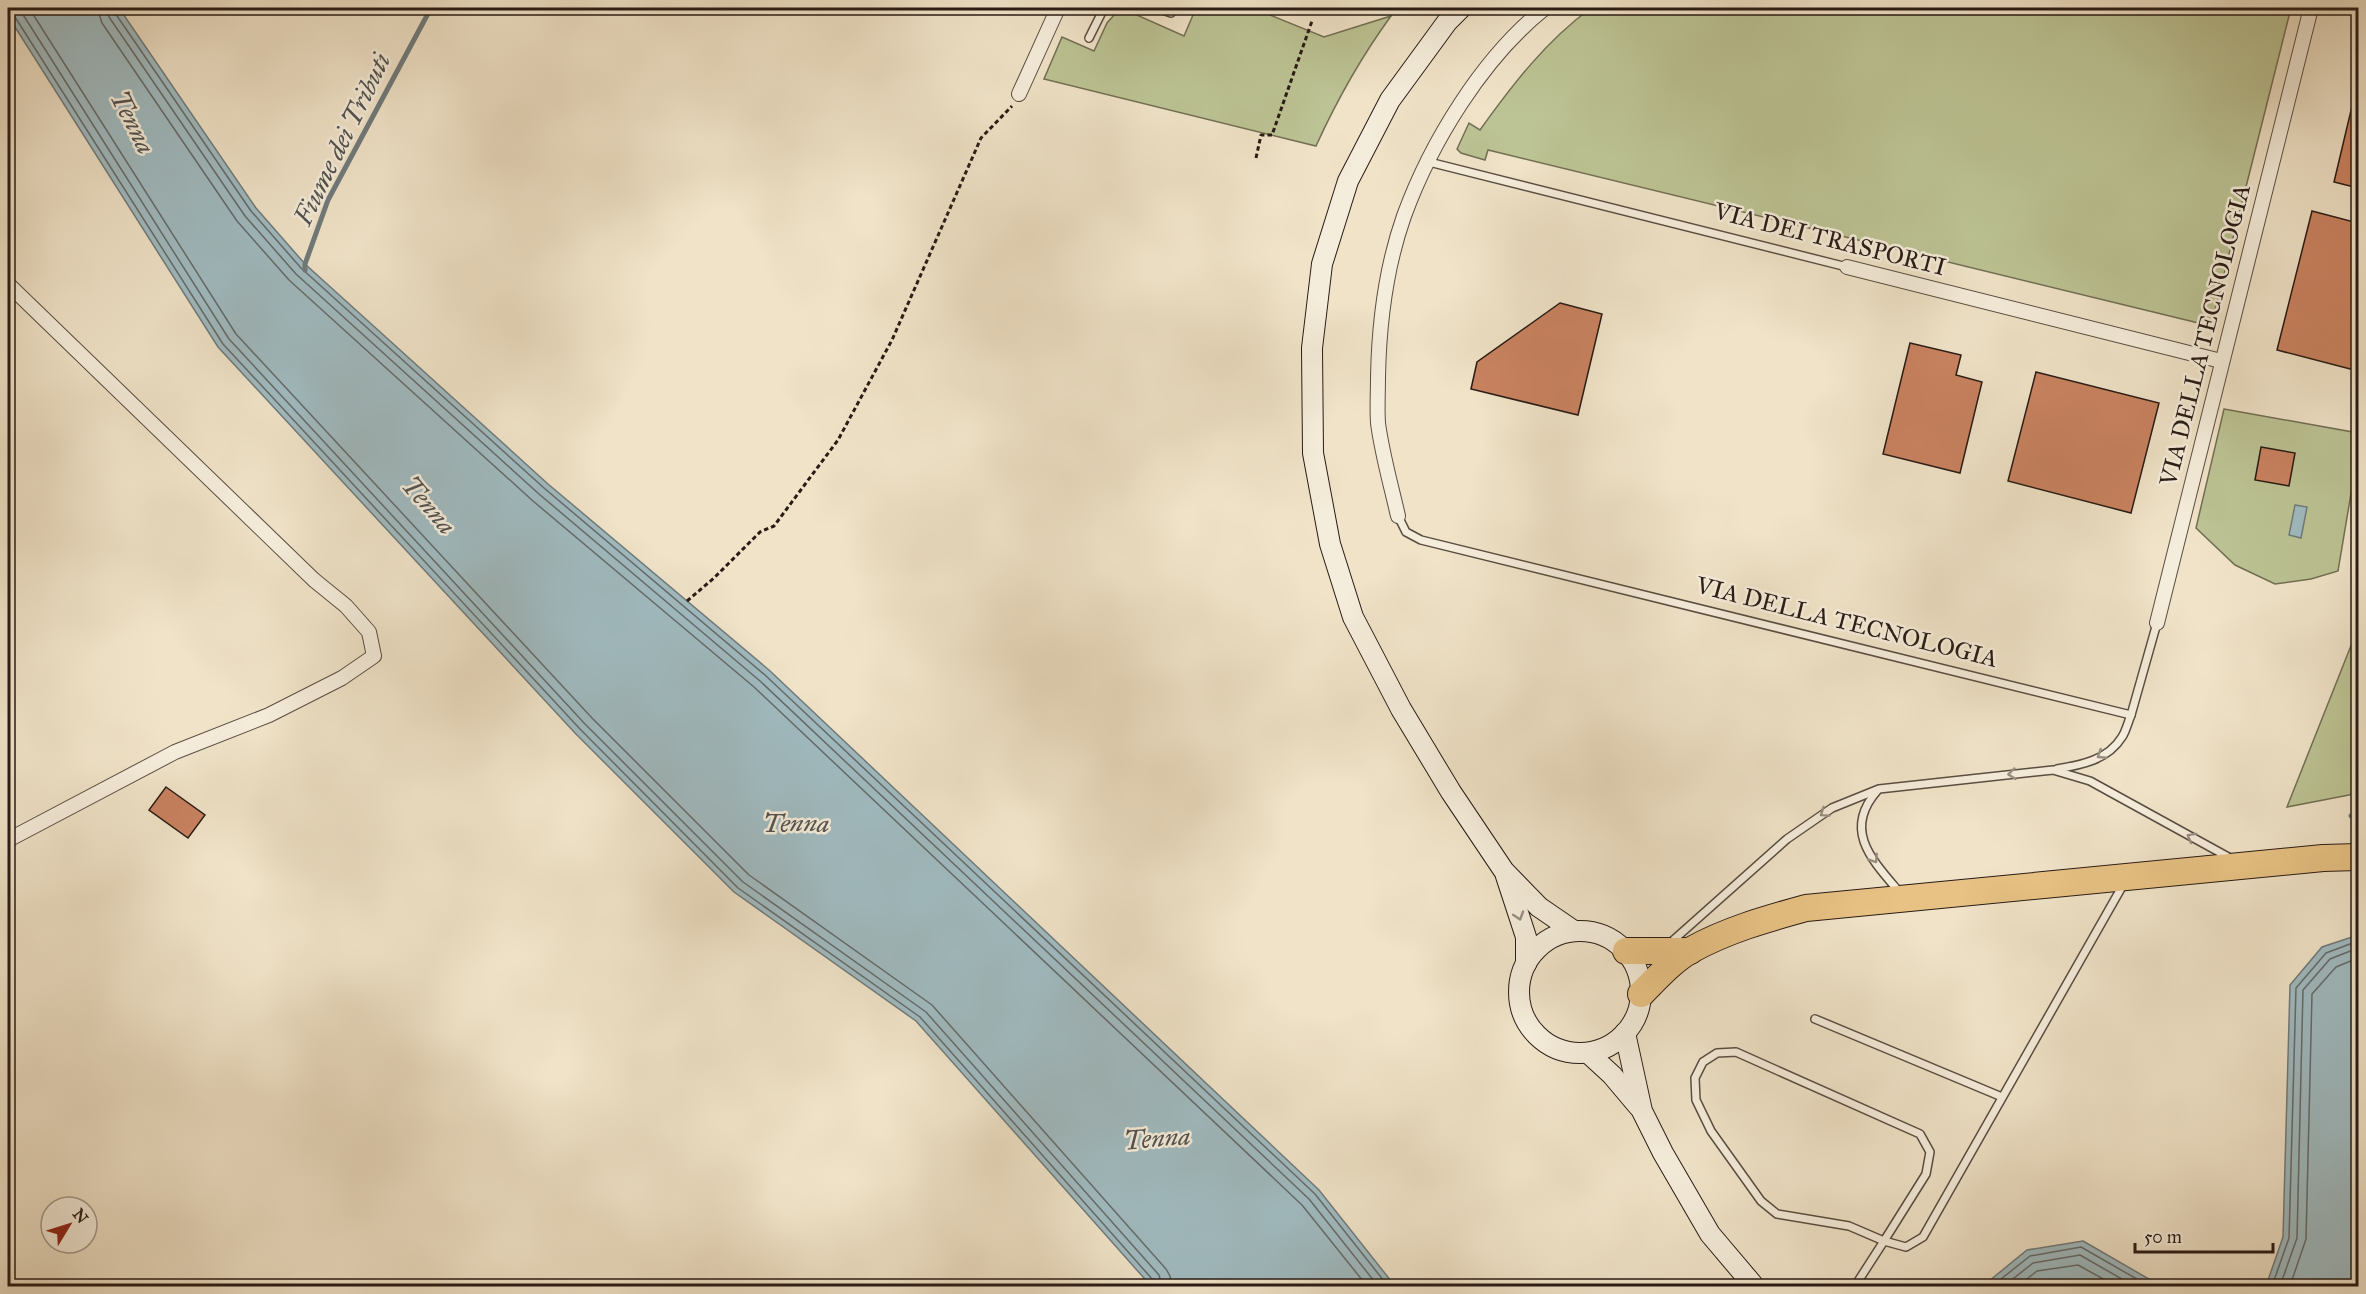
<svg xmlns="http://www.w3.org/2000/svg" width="2366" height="1294" font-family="'IM FELL Great Primer',serif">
  <rect width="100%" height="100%" fill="#f0e3c8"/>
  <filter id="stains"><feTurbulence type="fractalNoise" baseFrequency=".00333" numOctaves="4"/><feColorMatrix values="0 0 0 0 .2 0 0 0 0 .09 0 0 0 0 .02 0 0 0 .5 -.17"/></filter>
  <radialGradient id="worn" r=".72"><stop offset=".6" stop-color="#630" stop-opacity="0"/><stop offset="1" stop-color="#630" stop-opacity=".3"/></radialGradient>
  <g fill="#bcc394" stroke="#726f54" stroke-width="1.5">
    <path d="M1196 8H1253L1324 37 1391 16C1361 57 1337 100 1316 146L1044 79 1062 37 1094 51 1107 23 1115 14 1128 11 1184 36Z"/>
    <path d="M1591 8H2291L2211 326 1488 150 1485 160 1461 153 1457 149 1469 123 1480 130C1513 84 1546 41 1591 8Z"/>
    <path d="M2224 409 2358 433V452L2338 571 2311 579 2275 584 2235 565 2196 528Z"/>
    <path d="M2358 628V791L2349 795 2287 807Z"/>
  </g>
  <g fill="#a0bbc1" stroke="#707b7c" stroke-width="1.5">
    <path d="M8 8H119L256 208 305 264 548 484 769 670 1319 1190 1395 1286H1151L916 1021 734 892 575 733 218 347 8 16Z"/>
    <path d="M2295 505 2307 507 2301 538 2289 535Z"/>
    <path d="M2358 935V1286H2266L2283 1237 2290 985 2322 947Z"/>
    <path d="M2083 1241 2161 1286H1989V1281L2027 1250Z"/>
  </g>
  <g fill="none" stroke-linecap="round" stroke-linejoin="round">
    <g stroke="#646b6b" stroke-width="1.5">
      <path d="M15 8 22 13 229 339 585 724 743 882 926 1012 1159 1275 1162 1286"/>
      <path d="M29 8 236 334 592 718 749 875 932 1005 1166 1269 1170 1276 1172 1286"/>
      <path d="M97 8 102 23 237 221 289 280 533 501 754 687 1302 1205 1367 1286"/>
      <path d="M106 8 109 17 245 216 296 274 539 494 760 681 1309 1199 1378 1286"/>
      <path d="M114 8 115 13 251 211 301 268 544 488 765 675 1315 1194 1388 1286"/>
      <path d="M8 14 15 17 223 344 580 729 738 888 920 1017 1153 1280 1155 1286"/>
      <path d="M1995 1286 1996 1283 2030 1256 2081 1247 2149 1286"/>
      <path d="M2004 1286 2033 1263 2080 1255 2134 1286"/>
      <path d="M2018 1286 2037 1271 2078 1265 2116 1286"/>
      <path d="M2272 1286 2289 1238 2296 988 2326 953 2358 941"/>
      <path d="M2280 1286 2297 1238 2303 990 2330 959 2358 948"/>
      <path d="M2290 1286 2306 1239 2312 994 2336 967 2358 958"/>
    </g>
    <g stroke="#707b7c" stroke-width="5">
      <path d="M305 270V264L328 200 431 8"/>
      <path d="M2351 816 2358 815"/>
      <path d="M2356 911 2357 939"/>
    </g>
  </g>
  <g fill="#c98260" stroke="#281b15" stroke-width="1.5">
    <path d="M2358 81V188L2334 182Z"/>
    <path d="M2312 211 2358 223V371L2277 350Z"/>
    <path d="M1560 303 1602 314 1578 415 1471 389 1477 362Z"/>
    <path d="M1910 343 1961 355 1956 375 1982 382 1960 473 1883 454Z"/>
    <path d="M2036 372 2159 403 2131 513 2008 481Z"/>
    <path d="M2261 447 2295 453 2289 486 2255 480Z"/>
    <path d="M166 787 205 815 188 838 149 810Z"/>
  </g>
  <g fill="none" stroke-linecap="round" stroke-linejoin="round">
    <defs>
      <g id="lane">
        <path d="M1157 8 1171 13"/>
        <path d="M1313 8H1341"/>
        <path d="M1089 38 1104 8"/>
        <path d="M1429 162 1847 267"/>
        <path d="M1398 516 1406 532 1421 540 2131 715 2157 623"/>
        <path d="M2057 769C2081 765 2108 760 2122 737 2126 731 2128 722 2131 715"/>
        <path d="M1877 791C1842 831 1873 861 1901 894"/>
        <path d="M1669 944 1787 839 1832 808 1879 789 2053 770 2090 781 2230 858"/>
        <path d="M1815 1019 2002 1097"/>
        <path d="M1736 1052 1920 1134 1930 1152 1926 1174 1884 1241 1849 1226 1777 1214 1761 1201 1711 1131 1696 1100 1695 1078 1703 1062 1717 1053Z"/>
        <path d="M1855 1286 1884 1241 1906 1247 1923 1237 2123 885"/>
      </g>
      <g id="street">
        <path d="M1019 94 1058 8"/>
        <path d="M1847 267 2221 361"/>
        <path d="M8 284 314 580 346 606 369 632 374 656 342 678 269 715 175 752 8 840"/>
        <path d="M1398 516C1391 485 1382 454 1378 423 1377 408 1378 392 1378 377 1379 323 1386 267 1404 216 1431 142 1483 57 1545 8"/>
        <path d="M2157 623 2311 8"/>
      </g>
      <g id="secondary">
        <path d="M1461 8 1447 22 1390 100 1348 181 1322 264 1312 348 1313 453 1330 544 1353 617 1401 709 1451 792 1504 871 1539 907 1574 931"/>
        <path d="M1506 876 1526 937V964"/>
        <circle cx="1580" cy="992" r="61"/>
        <path d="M1625 1033 1642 1111 1663 1153 1710 1234 1754 1286"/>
        <path d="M1588 1053 1612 1075 1639 1107"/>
      </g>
      <g id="highway">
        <path d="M1626 951H1690"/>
        <path d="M1641 994C1657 978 1672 961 1691 950 1727 930 1766 919 1806 908L2323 858 2358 857"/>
      </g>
    </defs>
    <use href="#lane" stroke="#5a4d42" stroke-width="10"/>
    <use href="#street" stroke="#5a4d42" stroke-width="16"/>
    <use href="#secondary" stroke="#281b15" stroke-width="22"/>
    <use href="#highway" stroke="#281b15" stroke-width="28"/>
    <g stroke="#281b15" stroke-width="3" stroke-dasharray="4.5 3" stroke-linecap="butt">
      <path d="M1256 158 1261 135H1272L1312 21"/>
      <path d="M687 601 714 578 760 532 774 526 838 440 892 340 981 138 1012 106"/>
    </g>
    <use href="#lane" stroke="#f5eddb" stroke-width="7"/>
    <use href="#street" stroke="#f5eddb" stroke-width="14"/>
    <use href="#secondary" stroke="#f5eddb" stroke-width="20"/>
    <use href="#highway" stroke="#e8c284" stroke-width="26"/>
  </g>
  <defs><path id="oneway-chevron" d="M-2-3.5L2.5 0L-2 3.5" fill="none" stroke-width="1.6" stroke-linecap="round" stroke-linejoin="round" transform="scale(1.5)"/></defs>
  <g stroke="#998e82">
    <use href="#oneway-chevron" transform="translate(2101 755) rotate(147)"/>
    <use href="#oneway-chevron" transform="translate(2012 774) rotate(174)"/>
    <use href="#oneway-chevron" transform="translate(1824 813) rotate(145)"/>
    <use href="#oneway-chevron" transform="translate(2191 837) rotate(-151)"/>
    <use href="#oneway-chevron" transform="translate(1874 859) rotate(57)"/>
    <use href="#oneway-chevron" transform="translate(1519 916) rotate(72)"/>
  </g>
  <g text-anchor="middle" stroke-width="5" stroke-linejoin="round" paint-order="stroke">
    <g font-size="24" fill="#281b15" stroke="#f5eddb">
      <text transform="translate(1830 239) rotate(14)" y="8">VIA DEI TRASPORTI</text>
      <text transform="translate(2205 335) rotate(-76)" y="8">VIA DELLA TECNOLOGIA</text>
      <text transform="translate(1847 622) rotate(14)" y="8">VIA DELLA TECNOLOGIA</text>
    </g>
    <g font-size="26" font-style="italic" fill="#525351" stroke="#f5eddb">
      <text transform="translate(133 122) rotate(63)" y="9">Tenna</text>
      <text transform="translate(342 139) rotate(-64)" y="9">Fiume dei Tributi</text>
      <text transform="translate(429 505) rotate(49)" y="9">Tenna</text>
      <text x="796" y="832">Tenna</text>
      <text transform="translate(1157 1138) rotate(-5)" y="9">Tenna</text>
    </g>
  </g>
  <rect width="2366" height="1294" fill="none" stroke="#f0e3c8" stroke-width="30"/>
  <rect x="9" y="9" width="2348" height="1276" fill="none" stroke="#281b15" stroke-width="3"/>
  <rect x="15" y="15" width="2336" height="1264" fill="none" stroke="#281b15" stroke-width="1.5"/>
  <g transform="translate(69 1225) rotate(52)"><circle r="28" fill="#f5eddb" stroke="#a3998c" stroke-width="1.5"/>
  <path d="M0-4.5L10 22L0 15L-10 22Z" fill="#8f2418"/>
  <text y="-9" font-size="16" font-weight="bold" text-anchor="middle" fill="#281b15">N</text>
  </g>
  <path d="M2135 1243v9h138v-9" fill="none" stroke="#281b15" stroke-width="3"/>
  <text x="2144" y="1243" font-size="18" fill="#281b15" stroke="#f5eddb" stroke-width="4.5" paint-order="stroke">50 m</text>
  <rect width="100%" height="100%" filter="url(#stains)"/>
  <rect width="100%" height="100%" fill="url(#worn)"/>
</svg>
